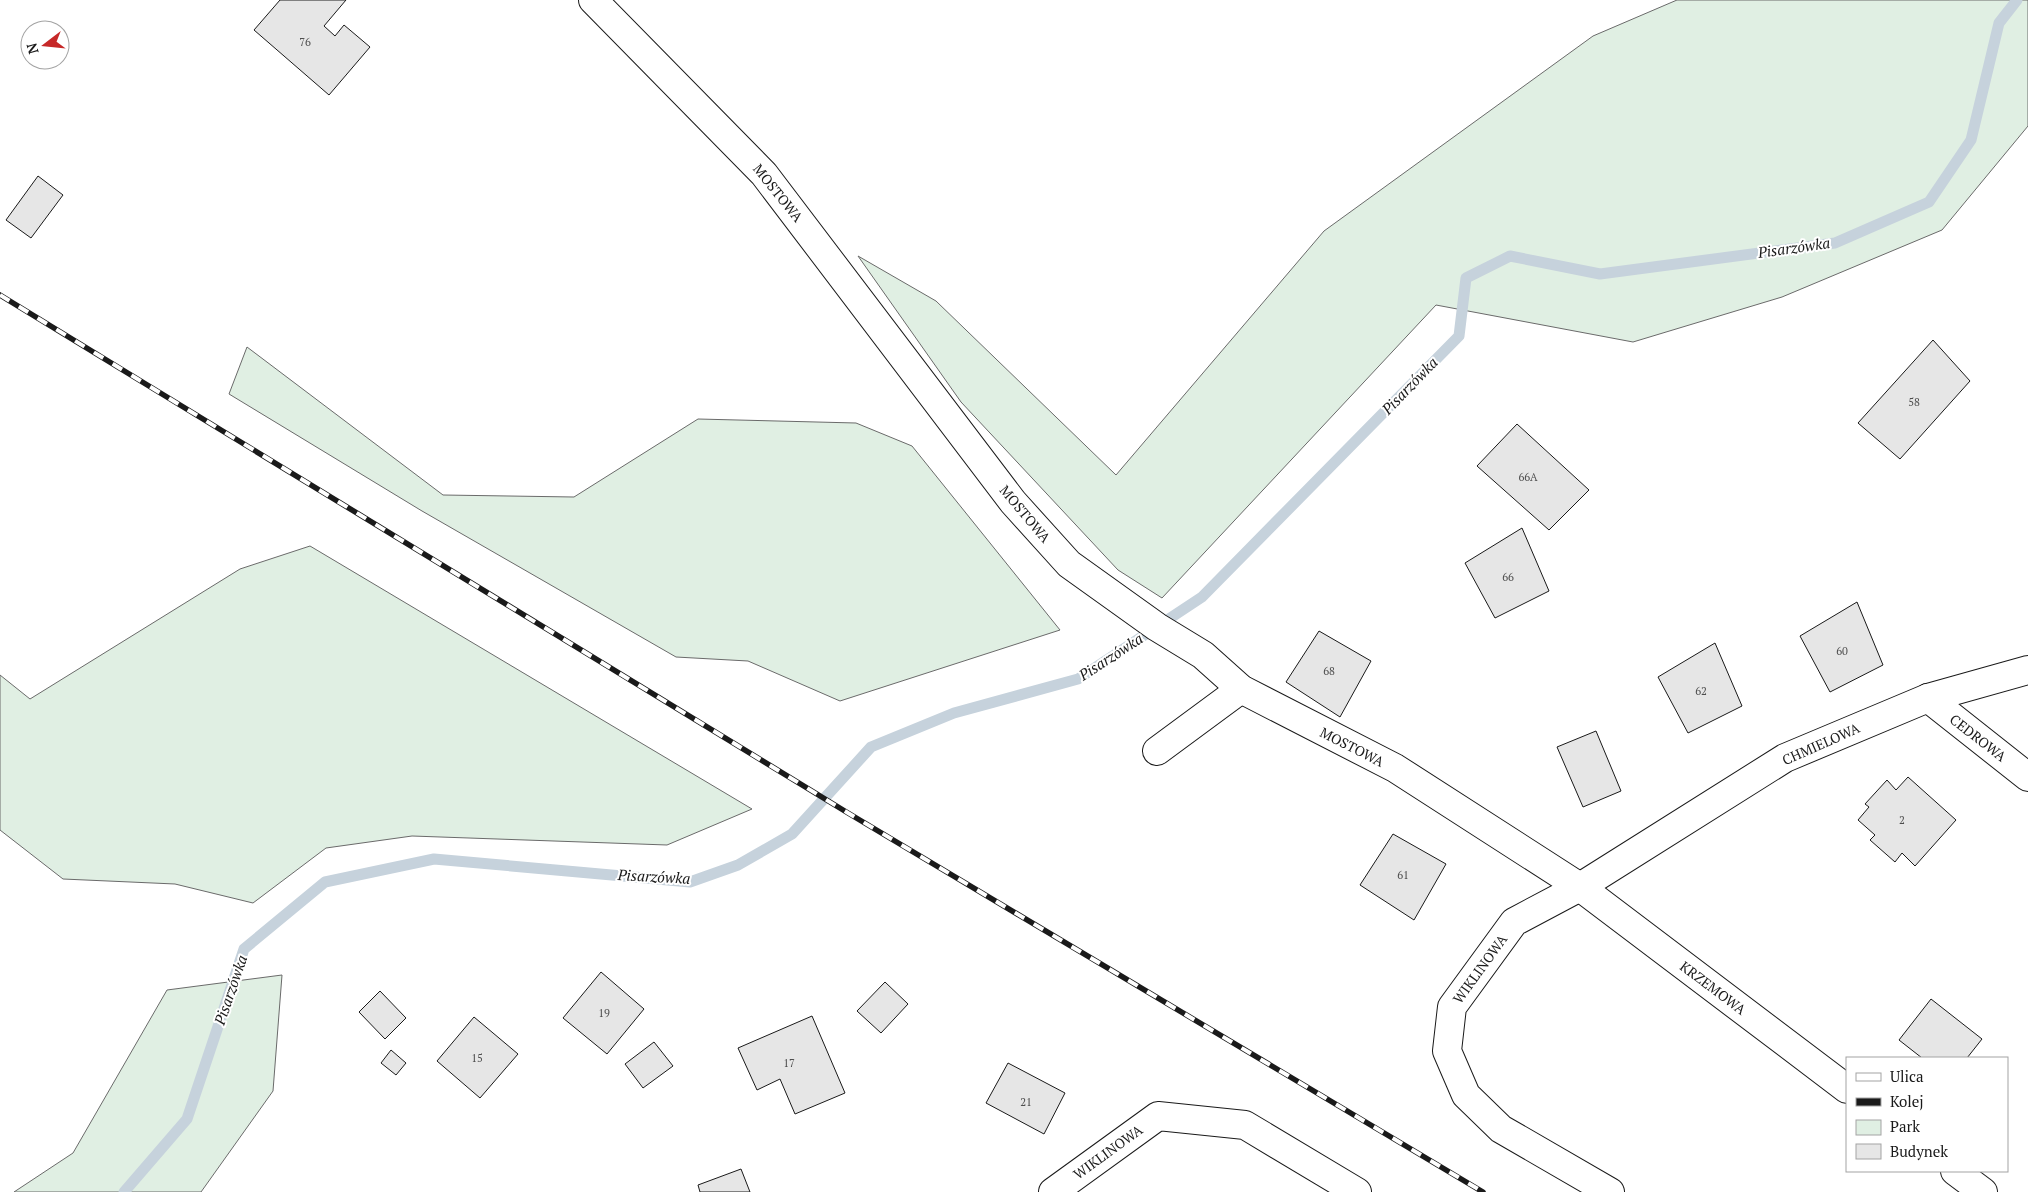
<svg xmlns="http://www.w3.org/2000/svg" width="2028" height="1192" font-family="'PT Serif',serif">
  <rect width="100%" height="100%" fill="#fff"/>
  <g fill="#e0efe3" stroke="#6a6a6a">
    <path d="M1677 0H2028V126L1942 230 1782 297 1633 342 1436 305 1162 598 1118 570 961 402 858 256 936 301 1116 475 1324 231 1593 36Z"/>
    <path d="M247 347 443 495 574 497 698 419 856 423 912 446 1060 630 840 701 748 661 676 657 422 511 229 394Z"/>
    <path d="M310 546 752 809 667 845 412 836 326 848 253 903 175 884 63 879 0 830V675L30 699 240 569Z"/>
    <path d="M282 975 273 1091 201 1192H14L73 1153 167 990Z"/>
  </g>
  <g fill="none" stroke-linecap="round" stroke-linejoin="round">
    <path stroke="#c6d2dc" stroke-width="11" d="M124 1192 187 1119 244 949 325 882 434 859 690 882 738 865 792 834 871 747 954 713 1078 679 1202 597 1459 336 1466 278 1510 256 1600 274 1835 243 1929 202 1971 140 1999 23 2017 0"/>
  </g>
  <g fill="#e6e6e6" stroke="#1a1a1a">
    <path d="M280 0H346L324 26 335 36 344 25 370 47 329 95 254 30Z"/>
    <path d="M38 176 63 195 31 238 6 220Z"/>
    <path d="M1933 340 1970 381 1900 459 1858 423Z"/>
    <path d="M1517 424 1589 490 1549 530 1477 466Z"/>
    <path d="M1522 528 1549 591 1495 618 1465 563Z"/>
    <path d="M1857 602 1883 665 1830 692 1800 636Z"/>
    <path d="M1319 631 1371 661 1340 717 1286 682Z"/>
    <path d="M1715 643 1742 706 1688 733 1658 677Z"/>
    <path d="M1596 731 1621 791 1583 807 1557 747Z"/>
    <path d="M1908 777 1956 820 1915 866 1902 853 1895 862 1870 840 1875 835 1858 820 1869 807 1865 804 1887 780 1896 790Z"/>
    <path d="M1393 834 1446 864 1414 920 1360 885Z"/>
    <path d="M601 972 644 1009 607 1054 563 1018Z"/>
    <path d="M885 982 908 1004 881 1033 857 1011Z"/>
    <path d="M380 991 406 1018 385 1039 359 1012Z"/>
    <path d="M1931 999 1982 1039 1967 1058H1922L1899 1040Z"/>
    <path d="M812 1016 845 1093 795 1114 780 1079 757 1090 738 1048Z"/>
    <path d="M474 1017 518 1054 480 1098 437 1061Z"/>
    <path d="M654 1042 673 1066 643 1088 625 1064Z"/>
    <path d="M391 1050 406 1063 396 1075 381 1063Z"/>
    <path d="M1008 1063 1065 1093 1044 1134 986 1103Z"/>
    <path d="M741 1169 750 1192H700L698 1185Z"/>
  </g>
  <g fill="none" stroke-linecap="round" stroke-linejoin="round">
    <defs>
      <g id="minor">
        <path d="M593 0 764 174 1013 502 1069 564 1157 627 1203 655 1241 689 1395 768 1580 887 1847 1089"/>
        <path d="M1928 698 2028 777"/>
        <path d="M1157 751 1241 689"/>
        <path d="M1955 1171 1983 1192"/>
        <path d="M1053 1192 1158 1116 1245 1125 1357 1192"/>
        <path d="M1610 1192 1501 1129 1466 1095 1447 1051 1452 1007 1514 922 1580 887 1785 758 1928 698 2028 670"/>
      </g>
    </defs>
    <use href="#minor" stroke="#1a1a1a" stroke-width="30"/>
    <use href="#minor" stroke="#fff" stroke-width="28"/>
    <defs>
      <path id="rail" d="M0 295 848 813 1483 1192"/>
    </defs>
    <use href="#rail" stroke="#1a1a1a" stroke-width="5.5"/>
    <use href="#rail" stroke="#fff" stroke-width="4" stroke-dasharray="11" stroke-linecap="butt"/>
  </g>
  <g text-anchor="middle" stroke-width="4" stroke-linejoin="round" paint-order="stroke">
    <g font-size="11" fill="#4d4d4d">
      <text x="305" y="46">76</text>
      <text x="1914" y="406">58</text>
      <text x="1528" y="481">66A</text>
      <text x="1508" y="581">66</text>
      <text x="1842" y="655">60</text>
      <text x="1329" y="675">68</text>
      <text x="1701" y="695">62</text>
      <text x="1902" y="824">2</text>
      <text x="1403" y="879">61</text>
      <text x="604" y="1017">19</text>
      <text x="477" y="1062">15</text>
      <text x="789" y="1067">17</text>
      <text x="1026" y="1106">21</text>
    </g>
    <g font-size="14" fill="#1a1a1a" stroke="#fff">
      <text transform="translate(778 193) rotate(51)" y="5">MOSTOWA</text>
      <text transform="translate(1025 514) rotate(50)" y="5">MOSTOWA</text>
      <text transform="translate(1978 738) rotate(38)" y="5">CEDROWA</text>
      <text transform="translate(1821 744) rotate(-24)" y="5">CHMIELOWA</text>
      <text transform="translate(1352 747) rotate(27)" y="5">MOSTOWA</text>
      <text transform="translate(1480 969) rotate(-54)" y="5">WIKLINOWA</text>
      <text transform="translate(1713 988) rotate(37)" y="5">KRZEMOWA</text>
      <text transform="translate(1108 1152) rotate(-36)" y="5">WIKLINOWA</text>
    </g>
    <g font-size="15" font-style="italic" fill="#1a1a1a" stroke="#fff">
      <text transform="translate(1794 248) rotate(-8)" y="5">Pisarzówka</text>
      <text transform="translate(1410 386) rotate(-46)" y="5">Pisarzówka</text>
      <text transform="translate(1111 657) rotate(-33)" y="5">Pisarzówka</text>
      <text transform="translate(654 877) rotate(3)" y="5">Pisarzówka</text>
      <text transform="translate(231 990) rotate(-71)" y="5">Pisarzówka</text>
    </g>
  </g>
  <rect x="1846" y="1057" width="162" height="115" fill="#ffffff" stroke="#a3a3a3"/>
  <rect x="1856" y="1073" width="25" height="8" fill="#ffffff" stroke="#a3a3a3"/>
  <text x="1890" y="1082" font-size="15" fill="#1a1a1a">Ulica</text>
  <rect x="1856" y="1098" width="25" height="8" fill="#1a1a1a" stroke="#a3a3a3"/>
  <text x="1890" y="1107" font-size="15" fill="#1a1a1a">Kolej</text>
  <rect x="1856" y="1120" width="25" height="15" fill="#e0efe3" stroke="#a3a3a3"/>
  <text x="1890" y="1132" font-size="15" fill="#1a1a1a">Park</text>
  <rect x="1856" y="1144" width="25" height="15" fill="#e6e6e6" stroke="#a3a3a3"/>
  <text x="1890" y="1157" font-size="15" fill="#1a1a1a">Budynek</text>
  <g transform="translate(45 45) rotate(254)"><circle r="24" fill="#ffffff" stroke="#a3a3a3"/>
  <path d="M0-4L9 19L0 12L-9 19Z" fill="#c62828"/>
  <text y="-8" font-size="14" font-weight="bold" text-anchor="middle" fill="#1a1a1a">N</text>
  </g>
</svg>
